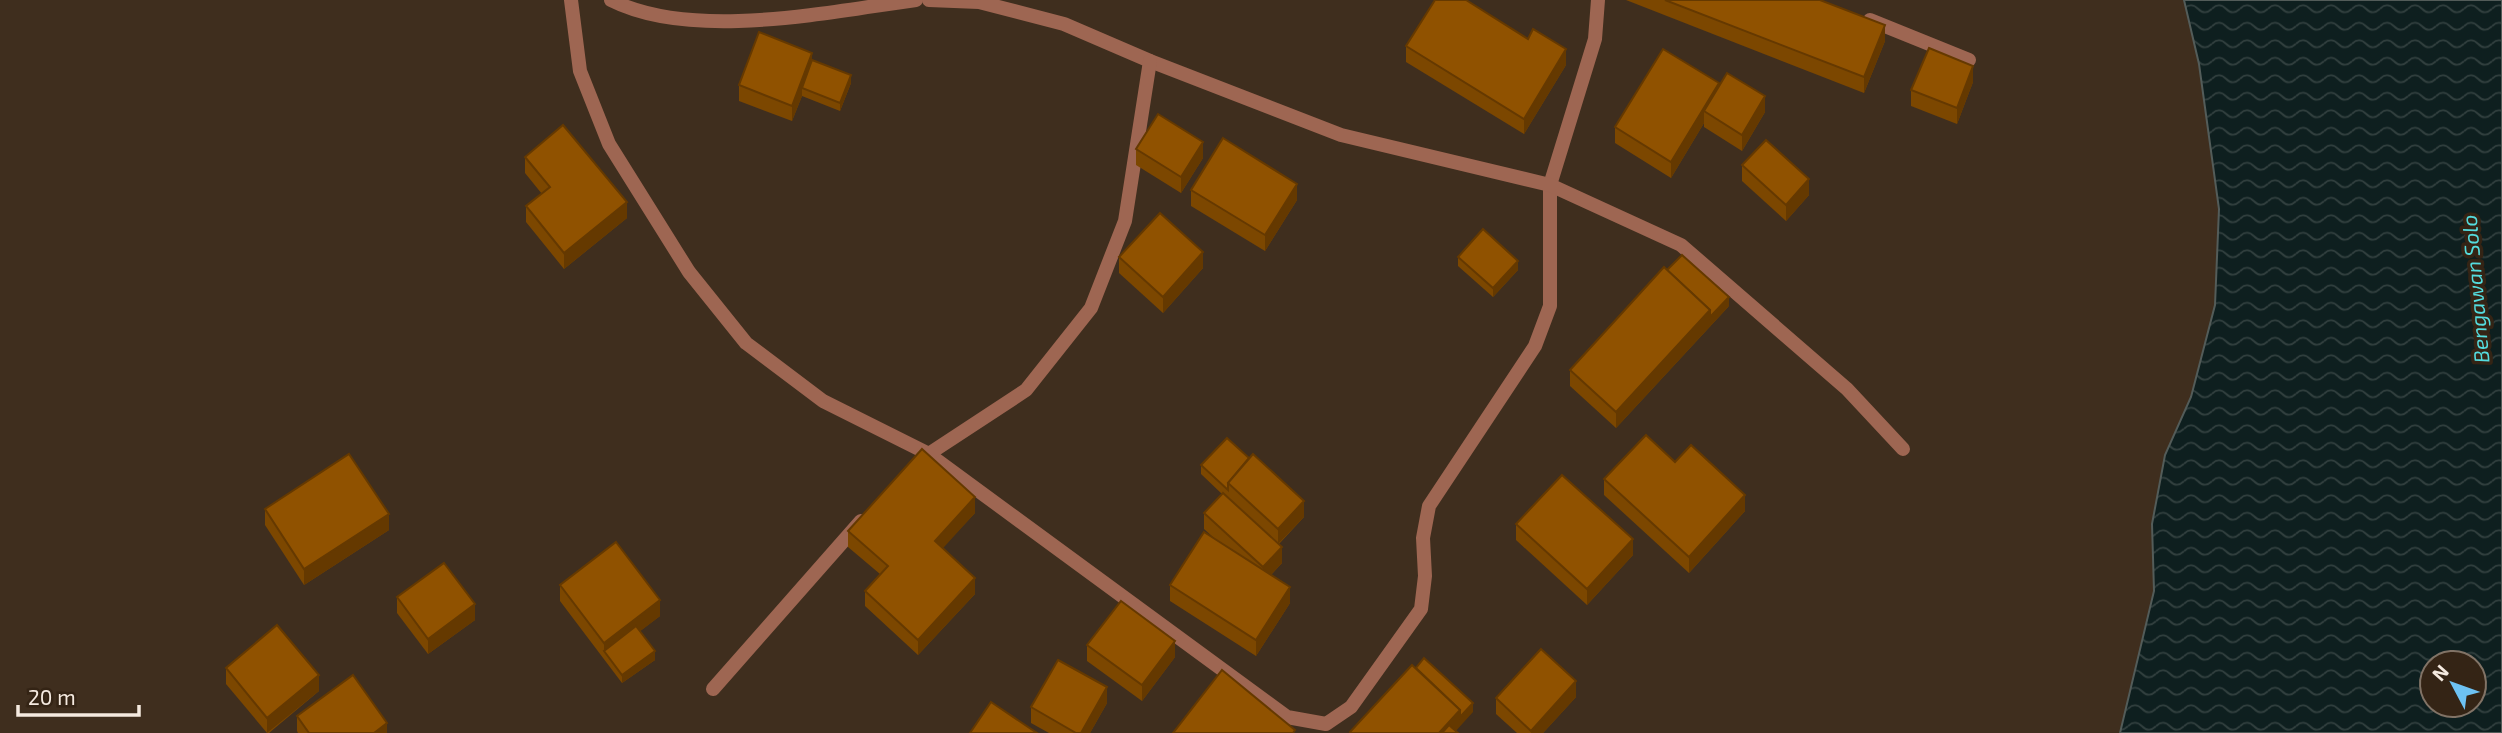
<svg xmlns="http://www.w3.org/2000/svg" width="2502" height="733" font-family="'Exo 2',sans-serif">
  <defs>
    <pattern id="water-waves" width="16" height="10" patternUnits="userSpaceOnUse" patternTransform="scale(1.75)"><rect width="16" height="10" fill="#0e1f1f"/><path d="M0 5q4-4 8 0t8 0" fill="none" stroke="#32403f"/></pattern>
  </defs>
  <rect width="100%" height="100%" fill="#3f2e1e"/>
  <path fill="url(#water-waves)" stroke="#535c59" stroke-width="2" fill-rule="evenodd" d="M2184 0H2502V733H2120L2154 591 2152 524 2165 455 2191 397 2215 305 2219 209 2199 64ZM2432 663H2474V705H2432Z"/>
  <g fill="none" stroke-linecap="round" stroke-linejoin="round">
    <g stroke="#9e6652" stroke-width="14">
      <path d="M571 0 580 71 609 144 689 272 746 343 823 401 927 453 1287 717 1326 724 1351 707 1421 609 1425 576 1423 538 1429 506 1535 346 1550 306V185L1595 39 1598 0"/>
      <path d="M611 0C692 41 828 12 916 0"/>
      <path d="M929 0 979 2 1064 24 1150 61 1341 135 1550 185 1681 245 1847 389 1903 449"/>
      <path d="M1870 20 1969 60"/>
      <path d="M921 459 1026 390 1091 308 1125 221 1150 61"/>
      <path d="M713 689 861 521"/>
    </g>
  </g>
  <g fill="#7c4700">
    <path d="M1626 0H1820L1885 41 1864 93Z"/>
    <path d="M1406 46 1566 65 1524 134 1406 62Z"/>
    <path d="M812 53V60L851 83 840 111 802 96 792 121 739 101V85Z"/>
    <path d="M1973 82 1957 124 1911 106V90Z"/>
    <path d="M1719 87 1765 112 1742 151 1704 127V123L1671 178 1615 143V127Z"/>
    <path d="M1136 149 1203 158 1181 193 1136 165Z"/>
    <path d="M525 157 627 218 564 269 526 222V206L542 194 525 173Z"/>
    <path d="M1742 165 1809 195 1786 221 1742 181Z"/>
    <path d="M1191 190 1297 200 1265 251 1191 206Z"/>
    <path d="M1119 257 1203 268 1163 313 1119 273Z"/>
    <path d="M1458 257 1518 270 1493 297 1458 266Z"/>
    <path d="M1729 306 1616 428 1570 386V370Z"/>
    <path d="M1675 462 1745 511 1689 573 1604 495V479Z"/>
    <path d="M1201 465 1304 517 1279 544 1282 563 1271 575 1290 603 1256 656 1170 601V585L1214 538 1204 529V513L1222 494 1201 474Z"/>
    <path d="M265 509 389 530 304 585 265 525Z"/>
    <path d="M975 513 942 548 975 594 918 655 865 606V591L880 574 848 547V531Z"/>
    <path d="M1516 524 1633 555 1587 605 1516 540Z"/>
    <path d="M560 585 660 616 640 631 655 660 622 683 560 601Z"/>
    <path d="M397 597 475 620 428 654 397 613Z"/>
    <path d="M1087 645 1175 657 1142 701 1087 661Z"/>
    <path d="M226 668 319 691 269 733H267L226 684Z"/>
    <path d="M1576 697 1543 733H1517L1496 714V698Z"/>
    <path d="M1107 703 1090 733H1049L1031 723V707Z"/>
    <path d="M297 716 387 733H298L297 731Z"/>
  </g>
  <g fill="#653900">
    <path d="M1885 25V41L1864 93V77Z"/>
    <path d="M1566 49V65L1524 134V119Z"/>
    <path d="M812 53V69L802 88V96L792 121V106Z"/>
    <path d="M1973 66V82L1957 124V108Z"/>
    <path d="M851 75V83L840 111V103Z"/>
    <path d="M1719 83V99L1704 111V123L1671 178V162Z"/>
    <path d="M1765 96V112L1742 151V135Z"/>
    <path d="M1203 142V158L1181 193V177Z"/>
    <path d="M1809 179V195L1786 221V205Z"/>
    <path d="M1297 184V200L1265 251V235Z"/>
    <path d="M627 202V218L564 269V253Z"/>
    <path d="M1203 252V268L1163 313V297Z"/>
    <path d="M1518 261V270L1493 297V288Z"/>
    <path d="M1729 297V306L1616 428V412L1710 310Z"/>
    <path d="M1745 495V511L1689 573V557Z"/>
    <path d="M975 497V513L935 557V541Z"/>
    <path d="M1304 501V517L1278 544V529Z"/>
    <path d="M389 514V530L304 585V569Z"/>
    <path d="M1633 539V555L1587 605V589Z"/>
    <path d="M1282 547V563L1263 583V567Z"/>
    <path d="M975 578V594L918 655V640Z"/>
    <path d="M1290 587V603L1256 656V640Z"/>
    <path d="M660 600V616L608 656 604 651V643Z"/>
    <path d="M475 604V620L428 654V639Z"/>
    <path d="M1175 641V657L1142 701V685Z"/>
    <path d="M655 651V660L622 683V675Z"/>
    <path d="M319 675V691L267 733V718Z"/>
    <path d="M1576 681V697L1543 733H1531V731Z"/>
    <path d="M1107 687V703L1090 733H1081Z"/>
    <path d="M1473 703V712L1454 733H1439L1460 710Z"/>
    <path d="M387 723V733H374Z"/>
  </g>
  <g fill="#905200" stroke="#653900" stroke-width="2">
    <path d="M1435 0H1466L1528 39 1533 29 1566 49 1524 119 1406 46Z"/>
    <path d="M1665 0H1820L1885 25 1864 77Z"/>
    <path d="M759 32 812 53 792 106 739 85Z"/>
    <path d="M1929 48 1973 66 1957 108 1911 90Z"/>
    <path d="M1663 49 1719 83 1671 162 1615 127Z"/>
    <path d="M812 60 851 75 840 103 802 88Z"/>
    <path d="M1727 73 1765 96 1742 135 1704 111Z"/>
    <path d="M1158 114 1203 142 1181 177 1136 149Z"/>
    <path d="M563 125 627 202 564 253 526 206 550 187 525 157Z"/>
    <path d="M1223 138 1297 184 1265 235 1191 190Z"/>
    <path d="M1766 140 1809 179 1786 205 1742 165Z"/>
    <path d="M1160 213 1203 252 1163 297 1119 257Z"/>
    <path d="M1483 229 1518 261 1493 288 1458 257Z"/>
    <path d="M1682 255 1729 297 1710 317V310L1667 270Z"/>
    <path d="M1664 267 1710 310 1616 412 1570 370Z"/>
    <path d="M1646 435 1675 462 1691 445 1745 495 1689 557 1604 479Z"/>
    <path d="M1227 438 1249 458 1228 483V490L1201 465Z"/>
    <path d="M922 449 975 497 935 541 975 578 918 640 865 591 888 566 848 531Z"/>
    <path d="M349 454 389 514 304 569 265 509Z"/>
    <path d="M1253 454 1304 501 1278 529 1228 483Z"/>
    <path d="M1562 475 1633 539 1587 589 1516 524Z"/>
    <path d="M1223 493 1282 547 1263 567 1204 513Z"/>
    <path d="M1204 532 1290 587 1256 640 1170 585Z"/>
    <path d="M616 542 660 600 604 643 560 585Z"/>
    <path d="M444 563 475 604 428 639 397 597Z"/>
    <path d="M1121 601 1175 641 1142 685 1087 645Z"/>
    <path d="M277 625 319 675 267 718 226 668Z"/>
    <path d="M636 626 655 651 622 675 604 651Z"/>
    <path d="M1541 649 1576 681 1531 731 1496 698Z"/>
    <path d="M1424 658 1473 703 1460 717V710L1416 668Z"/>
    <path d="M1058 660 1107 687 1081 733H1076L1031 707Z"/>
    <path d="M1412 665 1460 710 1439 733H1351L1350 732Z"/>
    <path d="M1222 670 1295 730 1293 733H1173Z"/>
    <path d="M353 675 387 723 374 733H309L297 716Z"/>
    <path d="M991 702 1037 733H970Z"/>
    <path d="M1449 725 1458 733H1442Z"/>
  </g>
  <g text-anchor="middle" stroke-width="7" stroke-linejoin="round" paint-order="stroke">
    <g font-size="21" font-style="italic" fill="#54dcde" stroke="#342415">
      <text transform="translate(2476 289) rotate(-95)" y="7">Bengawan Solo</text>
    </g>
  </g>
  <g transform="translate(2453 684) rotate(311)"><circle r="33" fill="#342415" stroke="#817366" stroke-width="2"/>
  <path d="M0-5L12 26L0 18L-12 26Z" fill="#6dc2f3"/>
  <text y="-10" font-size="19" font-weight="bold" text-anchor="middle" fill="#f5eae0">N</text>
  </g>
  <path d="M18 705v10h121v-10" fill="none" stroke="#f5eae0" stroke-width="3.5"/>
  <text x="28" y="705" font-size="21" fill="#f5eae0" stroke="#342415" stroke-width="5" paint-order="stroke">20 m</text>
</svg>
